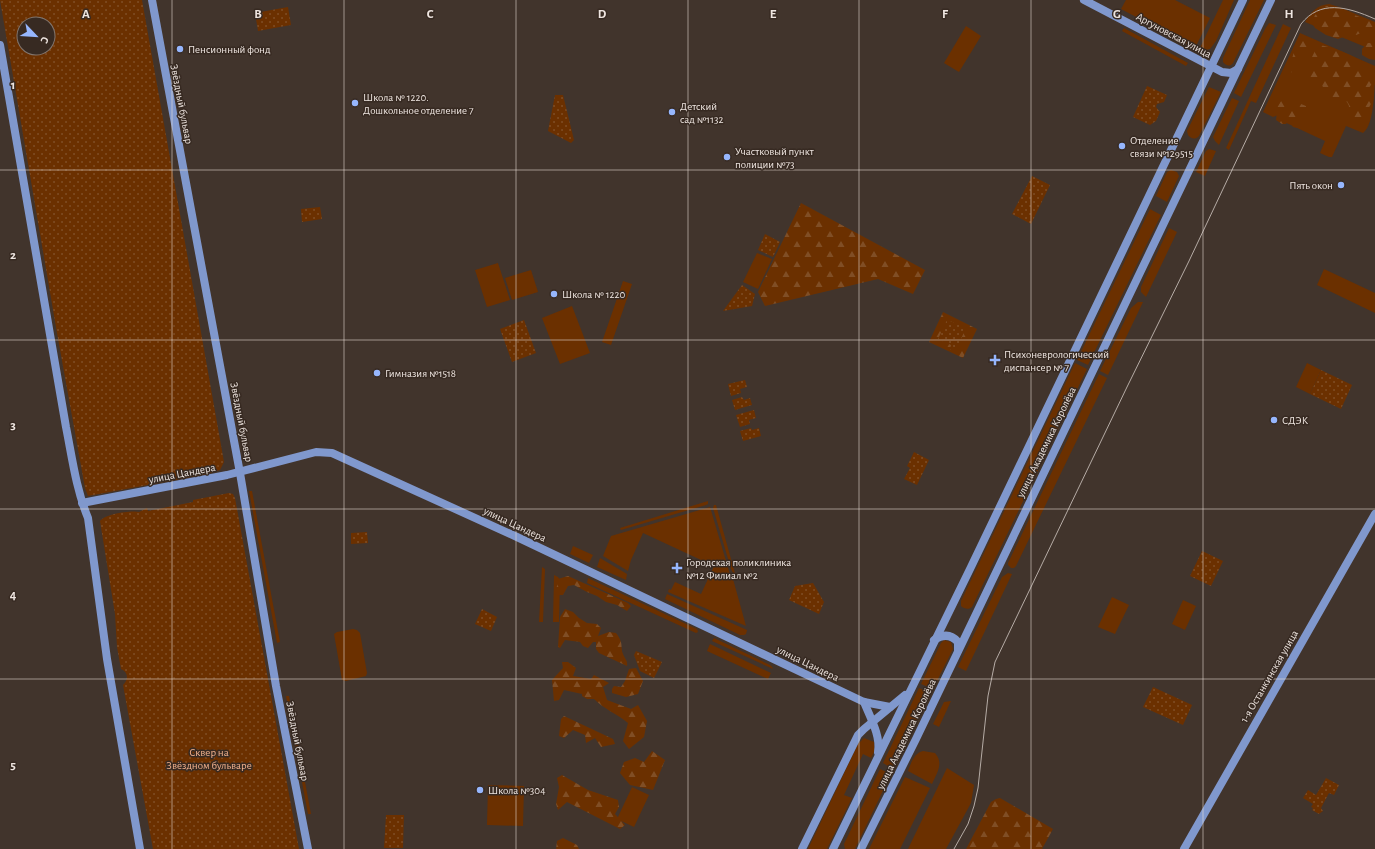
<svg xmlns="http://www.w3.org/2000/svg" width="1375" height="849" font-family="'Alegreya Sans',sans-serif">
  <defs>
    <pattern id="forest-firs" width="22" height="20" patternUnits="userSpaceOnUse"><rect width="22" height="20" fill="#6b3000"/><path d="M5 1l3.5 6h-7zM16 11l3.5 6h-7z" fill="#804e25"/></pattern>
    <pattern id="park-dots" width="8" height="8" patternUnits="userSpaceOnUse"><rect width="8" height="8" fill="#6b3000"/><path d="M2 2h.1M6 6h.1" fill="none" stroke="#804e25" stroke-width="1.8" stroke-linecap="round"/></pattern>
  </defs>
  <rect width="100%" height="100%" fill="#41342c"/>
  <g fill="#6b3000">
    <path d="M1126 0H1175L1210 18 1195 48 1121 9Z"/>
    <path d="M1223 0H1234L1216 41 1210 49 1198 52Z"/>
    <path d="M1250 0H1264L1233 63C1230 67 1226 66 1223 62V58Z"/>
    <path d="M1329 4 1339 7 1375 22V51L1305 22C1311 12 1317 5 1329 4Z"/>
    <path d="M1269 23 1276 25 1241 97 1234 93 1265 29Z"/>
    <path d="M1283 24 1291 28 1256 103 1251 101 1229 150 1226 148Z"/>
    <path d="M966 26 981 36 959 72 944 63Z"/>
    <path d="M1124 28 1188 63 1186 66 1122 31Z"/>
    <path d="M1300 33 1375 66C1375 82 1375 125 1363 133L1346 126 1332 157H1329L1320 153 1325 141 1280 120 1278 115 1273 117 1263 112Z"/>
    <path d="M1209 87 1221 92 1199 136C1195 140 1191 139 1188 135L1187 131Z"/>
    <path d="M1232 98 1239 101 1219 145 1215 141 1213 137Z"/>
    <path d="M1209 149 1216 151 1205 176 1196 172 1206 151Z"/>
    <path d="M1171 170 1177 172 1179 176 1167 202 1156 196 1167 172Z"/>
    <path d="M1150 209 1161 215 1088 365 1077 360Z"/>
    <path d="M1169 228 1177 232 1146 297 1141 292V287Z"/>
    <path d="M757 253 772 259 758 289 743 282Z"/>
    <path d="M498 263 510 300 487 307 475 270Z"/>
    <path d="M1324 269 1375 293V313L1317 285Z"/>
    <path d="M531 270 538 292 512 300 505 278Z"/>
    <path d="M623 281 632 284 611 345 602 342Z"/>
    <path d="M1138 302H1143L1108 375 1100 371 1131 308Z"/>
    <path d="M572 306 590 353 560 364 542 318Z"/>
    <path d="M1075 363 1087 369 972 607C969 610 964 609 961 606V601Z"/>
    <path d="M1307 363 1321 370 1310 394 1296 387Z"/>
    <path d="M1099 374 1107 378 1016 566 1014 568H1011L1008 565V563Z"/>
    <path d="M249 491H252L280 642 277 643Z"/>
    <path d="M708 501V504L706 505 621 530 620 528Z"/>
    <path d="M714 505H716L736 577H735L731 569 713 508Z"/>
    <path d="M710 507 729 571 733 579 746 626 668 592 669 589 671 590 675 582 701 594 714 566 643 533 631 560 628 571 603 556 611 536Z"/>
    <path d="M573 546 593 555 589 563 570 554Z"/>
    <path d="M600 558 627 574 626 580 597 567Z"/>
    <path d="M542 567 545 569 543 622H539Z"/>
    <path d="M1008 573 1012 574 966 671 958 667 1002 577Z"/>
    <path d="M554 575 558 577 560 580 559 622H553Z"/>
    <path d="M588 578 697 629 698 632 696 633 587 583Z"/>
    <path d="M667 594 747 630 746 634 744 635H740L665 599Z"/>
    <path d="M1112 597 1129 605 1115 634 1098 627Z"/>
    <path d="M1183 600 1196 606 1185 630 1172 624Z"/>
    <path d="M353 629 357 630 360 633 367 673 366 676 346 681 342 680 334 634 337 632Z"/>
    <path d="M714 638 770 665 772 667 773 669 712 641Z"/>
    <path d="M944 640 951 642 953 649 933 689 921 684 941 643Z"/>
    <path d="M710 644 771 673 768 679 707 651Z"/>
    <path d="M919 688 931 693 893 769 883 763Z"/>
    <path d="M286 696H289L311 814H308Z"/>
    <path d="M951 701 939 727 933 724 944 702Z"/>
    <path d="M864 738 874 742 875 750 871 758 863 754 844 795 852 798 827 849H808L858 744Z"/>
    <path d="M923 751 935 753C944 763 937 773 932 784L908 771C911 763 914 753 923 751Z"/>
    <path d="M947 768 974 785 971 803 946 849H908Z"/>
    <path d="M880 769 891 774 855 849H845L844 844Z"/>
    <path d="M905 777 930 788 900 849H869Z"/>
    <path d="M488 785 524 786 523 826 487 825Z"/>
    <path d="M632 787 649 795 634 827 617 819Z"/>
  </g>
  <g fill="url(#forest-firs)">
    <path d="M1326 6C1338 6 1346 11 1357 16 1364 19 1370 18 1374 25L1373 27 1369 30 1356 35 1351 34 1338 39 1326 35 1315 28 1312 23 1315 15Z"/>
    <path d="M1305 39 1310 44 1309 51 1298 58 1291 73H1286V69L1292 59 1296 44Z"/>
    <path d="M1367 43H1375V60L1369 59 1362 55V49Z"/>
    <path d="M1318 45C1330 46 1359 56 1365 66L1361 73 1364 75 1375 73V85H1371L1366 92 1374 98 1364 117 1359 121 1348 116 1349 106 1347 102 1340 103 1336 99C1321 101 1327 95 1323 87 1322 85 1320 83 1319 81L1306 78 1310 61Z"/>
    <path d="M1281 101H1287L1298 105 1301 104 1306 106V110L1300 116 1301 122 1298 128 1293 127 1289 119 1286 124H1282L1276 120 1277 112 1276 109Z"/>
    <path d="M801 203 925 270 913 294 878 279 765 306 758 292Z"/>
    <path d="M943 312 977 329 963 358 929 342Z"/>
    <path d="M568 576 628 603 631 606 627 611 617 605 606 602 597 596 587 592 574 585 568 586 563 595H558L556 592 558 579Z"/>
    <path d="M565 609 573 612 579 618 587 623 597 624 601 628 598 636 609 632 616 633C624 643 620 646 623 654 625 659 628 661 627 666L599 653 596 649V642H593L588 648 583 646 580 642 565 640 560 648 558 647 560 617Z"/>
    <path d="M562 662H568L576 668 573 676 591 679 594 675 609 683 603 687 607 700 631 709 638 705 647 721 644 737 629 749 623 741 628 723C617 714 604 709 594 699H587L582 696V694L564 690 559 700 554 701 552 680 563 668Z"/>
    <path d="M636 668 643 681 638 694 626 697 612 693V689L614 686 621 687 625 681 629 669Z"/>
    <path d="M564 716 613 739 615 744 601 747 595 738 586 743 585 735 573 730 564 738 559 736 561 719Z"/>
    <path d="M652 751 665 760 653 790 630 785 620 773 624 762 635 758 644 762Z"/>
    <path d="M562 775 588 790 618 800 619 807 615 814 625 825 620 829 567 802 558 810 556 804 559 787 557 778Z"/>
    <path d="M1000 798 1053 829 1042 849H966L991 802 996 799Z"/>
    <path d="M563 838 577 845 579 849H556L557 841Z"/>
  </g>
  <g fill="url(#park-dots)" fill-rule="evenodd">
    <path d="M0 0H142L224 462 220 470 207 474 88 496 85 488 57 333ZM24 24H48V48H24Z"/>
    <path d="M288 7 291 25 258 31 255 13Z"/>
    <path d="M1147 86 1167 95 1164 102 1157 104 1156 107 1160 112 1156 121 1150 125 1133 117Z"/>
    <path d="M555 95H563L574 140 571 143 548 131Z"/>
    <path d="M1032 176 1050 185 1031 224 1012 214Z"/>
    <path d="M320 207 322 219 302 222 301 209Z"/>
    <path d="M765 234 780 242 773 257 758 250Z"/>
    <path d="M742 285 755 294 752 306 723 311Z"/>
    <path d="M524 320 536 353 512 362 500 329Z"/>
    <path d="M947 320 966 328 955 352 950 349 951 345 938 339Z"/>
    <path d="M1321 370 1352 385 1341 409 1310 394Z"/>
    <path d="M745 380 747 387 740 389 741 393 731 396 728 384Z"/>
    <path d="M742 397 744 400 750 398 752 405 735 410 732 400Z"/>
    <path d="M754 410 756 418 749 420 750 424 740 427 736 415Z"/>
    <path d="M751 428 752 430 759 428 761 436 743 441 740 431Z"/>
    <path d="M914 452 929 460 917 485 904 479 910 468 907 466Z"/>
    <path d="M229 493 233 494 235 498 299 849H153L123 685C129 679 128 672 121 669L117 647 115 614 100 521C105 514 131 510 139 512L147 508 148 511 193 502V500Z"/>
    <path d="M367 532 368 543 351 544V533Z"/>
    <path d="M1202 551 1223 561 1211 586 1190 576Z"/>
    <path d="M813 583 824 602 819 614 789 600 795 586Z"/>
    <path d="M482 609 497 617 491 631 475 624Z"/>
    <path d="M636 651 662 662 654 678 640 671 634 655Z"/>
    <path d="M1153 687 1192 705 1183 725 1143 707Z"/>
    <path d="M1326 778 1339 785 1334 795 1329 793 1321 808 1323 811 1319 814 1312 810 1313 808 1311 807 1313 804 1303 798 1308 790 1316 795Z"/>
    <path d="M386 815H404L403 848H384Z"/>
  </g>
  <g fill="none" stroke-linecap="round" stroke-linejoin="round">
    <g stroke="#8098cd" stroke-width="8">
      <path d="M152 0 240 473 276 686 308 849"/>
      <path d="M1084 0 1222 72 1231 73 1238 69"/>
      <path d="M0 45 66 427C72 457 76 489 88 518L107 659 140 849"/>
      <path d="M82 503 227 475 316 452 332 453 517 537 864 702 890 707"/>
      <path d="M934 640C943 634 951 634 958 642V650"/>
      <path d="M864 702C870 717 881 736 878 752"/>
      <path d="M802 849 858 735 864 729 905 695"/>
      <path d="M833 849 971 567 1243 0"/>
      <path d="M861 849 916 739 1271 0"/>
      <path d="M1184 849 1375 514"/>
    </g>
    <path stroke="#b6aca6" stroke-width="1" d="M954 849 968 824 974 806 978 788 988 696 995 662 1127 387 1189 261 1301 24C1320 0 1346 6 1375 19"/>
  </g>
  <path fill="none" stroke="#eee5e0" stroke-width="1" stroke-opacity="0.55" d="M172 0V849M344 0V849M516 0V849M688 0V849M859 0V849M1031 0V849M1203 0V849M0 170H1375M0 340H1375M0 509H1375M0 679H1375"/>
  <g fill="#96b6fd" stroke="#372a22" stroke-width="1.5">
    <circle cx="180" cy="49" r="4"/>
    <circle cx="355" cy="103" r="4"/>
    <circle cx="672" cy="112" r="4"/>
    <circle cx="1122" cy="146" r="4"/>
    <circle cx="727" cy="157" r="4"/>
    <circle cx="1341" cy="185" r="4"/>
    <circle cx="554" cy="294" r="4"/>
    <path d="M993 354h4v4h4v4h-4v4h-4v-4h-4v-4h4z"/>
    <circle cx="377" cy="373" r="4"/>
    <circle cx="1274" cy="420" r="4"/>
    <path d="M675 562h4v4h4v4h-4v4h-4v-4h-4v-4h4z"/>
    <circle cx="480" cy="790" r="4"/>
  </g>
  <g text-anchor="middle" stroke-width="3" stroke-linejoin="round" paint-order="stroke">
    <g font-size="11" fill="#eee5e0" stroke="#372a22">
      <text transform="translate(1174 35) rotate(28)" y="4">Аргуновская улица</text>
      <text transform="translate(182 104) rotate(79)" y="4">Звёздный бульвар</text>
      <text transform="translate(242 422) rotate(79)" y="4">Звёздный бульвар</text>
      <text transform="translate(1046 442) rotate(-64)" y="4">улица Академика Королёва</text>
      <text transform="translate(182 473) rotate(-11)" y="4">улица Цандера</text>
      <text transform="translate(515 524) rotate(25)" y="4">улица Цандера</text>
      <text transform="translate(808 663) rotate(26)" y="4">улица Цандера</text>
      <text transform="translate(1269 676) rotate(-60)" y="4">1-я Останкинская улица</text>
      <text transform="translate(906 734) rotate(-64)" y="4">улица Академика Королёва</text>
      <text transform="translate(298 741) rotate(79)" y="4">Звёздный бульвар</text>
    </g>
    <g font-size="11" fill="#eee5e0" stroke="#372a22" text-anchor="start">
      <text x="188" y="53">Пенсионный фонд</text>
      <text x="363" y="101">Школа № 1220.<tspan x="363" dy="13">Дошкольное отделение 7</tspan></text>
      <text x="680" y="110">Детский<tspan x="680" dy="13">сад №1132</tspan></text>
      <text x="1130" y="144">Отделение<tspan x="1130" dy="13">связи №129515</tspan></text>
      <text x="735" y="155">Участковый пункт<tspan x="735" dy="13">полиции №73</tspan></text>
      <text x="1333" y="189" text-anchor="end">Пять окон</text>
      <text x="562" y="298">Школа № 1220</text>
      <text x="1004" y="358">Психоневрологический<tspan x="1004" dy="13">диспансер № 7</tspan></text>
      <text x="385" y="377">Гимназия №1518</text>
      <text x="1282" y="424">СДЭК</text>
      <text x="686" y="566">Городская поликлиника<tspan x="686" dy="13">№12 Филиал №2</tspan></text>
      <text x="488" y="794">Школа №304</text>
    </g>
    <g font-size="11" fill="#f2b18c" stroke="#372a22">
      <text x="209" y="756">Сквер на<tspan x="209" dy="13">Звёздном бульваре</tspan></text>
    </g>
  </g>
  <g font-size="13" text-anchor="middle" font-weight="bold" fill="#eee5e0" stroke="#372a22" stroke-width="3" stroke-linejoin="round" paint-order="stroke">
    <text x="86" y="18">A</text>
    <text x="258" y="18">B</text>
    <text x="430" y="18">C</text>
    <text x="602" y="18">D</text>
    <text x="773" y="18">E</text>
    <text x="945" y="18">F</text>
    <text x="1117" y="18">G</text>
    <text x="1289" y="18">H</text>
    <text x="13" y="89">1</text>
    <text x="13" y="259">2</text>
    <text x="13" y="429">3</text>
    <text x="13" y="599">4</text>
    <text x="13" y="769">5</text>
  </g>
  <g transform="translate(36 36) rotate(115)"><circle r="19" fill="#372a22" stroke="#80756e"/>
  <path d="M0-3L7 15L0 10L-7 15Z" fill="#96b6fd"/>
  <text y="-6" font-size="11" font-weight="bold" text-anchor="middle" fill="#eee5e0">С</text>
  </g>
</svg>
